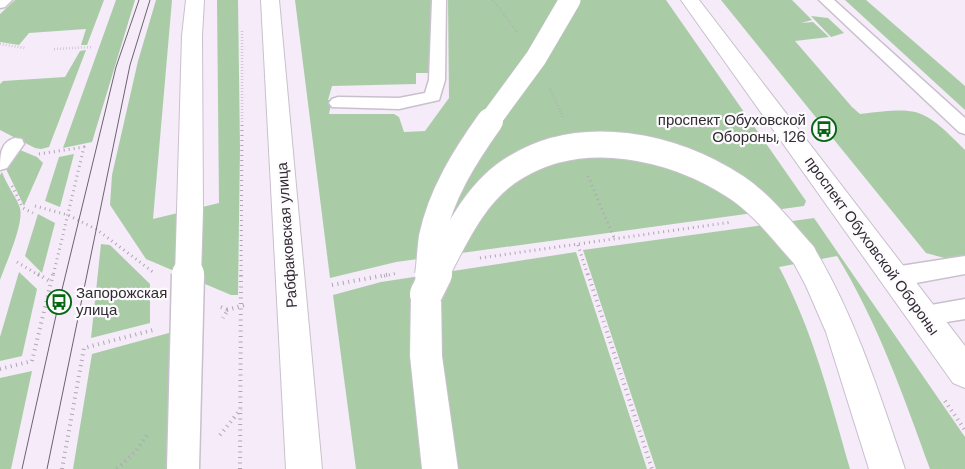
<svg xmlns="http://www.w3.org/2000/svg" width="965" height="469" font-family="'DM Sans',sans-serif">
  <rect width="100%" height="100%" fill="#f5ebf9"/>
  <g fill="#a9cca7">
    <path d="M15 0H104L87 45H81L86 29 29 33 19 45 0 42V14Z"/>
    <path d="M116 0H135L92 142 63 148Z"/>
    <path d="M156 0H172L153 219 219 203 217 0H238L240 148 238 295H231L146 259 110 205 112 175 138 61Z"/>
    <path d="M295 0H432L430 73H416V84L332 86 328 100H332L329 114H394L399 117 404 132 425 131 449 98 448 0H666L806 201 804 206 396 262 330 278Z"/>
    <path d="M721 0H792L812 20 801 23 813 22 829 37 795 41 852 107 860 114C920 107 922 107 965 150V256L948 259 926 253 831 136 835 135 822 119 818 120Z"/>
    <path d="M845 0H866L965 86V110Z"/>
    <path d="M811 16 828 18 844 33 831 37Z"/>
    <path d="M86 50 49 147 41 149 35 148 0 130V84L3 81 65 77 80 51Z"/>
    <path d="M20 150 37 157 43 163 24 206 6 169Z"/>
    <path d="M74 154 60 207 45 201 59 157Z"/>
    <path d="M2 172C6 184 17 198 20 208 24 224 6 263 0 280V175Z"/>
    <path d="M38 214 55 223 42 273 25 256Z"/>
    <path d="M814 218 965 437V469H930C903 395 878 323 837 256L779 267C813 331 830 399 850 469H656L583 250Z"/>
    <path d="M101 244 110 245 150 284V323L91 338Z"/>
    <path d="M576 252 647 469H356L333 295 381 282Z"/>
    <path d="M19 272 37 289 22 356 0 361V337Z"/>
    <path d="M198 325V469H73L92 354Z"/>
    <path d="M32 371 11 469H0V378Z"/>
  </g>
  <g fill="none" stroke-linecap="round" stroke-linejoin="round">
    <defs>
      <g id="lane">
        <path d="M0 0H12L5 7 0 8Z"/>
        <path d="M432 0H446L445 80 439 100 399 109 332 107 329 103 332 99 338 97 399 98 425 93 429 80Z"/>
        <path d="M819 0H834L965 118V134L959 132Z"/>
        <path d="M15 138 22 139 24 144 7 168 0 170C0 156 0 142 15 138Z"/>
        <path d="M965 256V274L894 287 886 284 883 277 886 270 894 267Z"/>
        <path d="M965 299V319L922 326 914 322 910 315 914 308Z"/>
      </g>
      <g id="primary">
        <path d="M186 0H204L202 36 203 210 199 217 190 220 181 217 177 210 182 36Z"/>
        <path d="M261 0H279L322 469H286Z"/>
        <path d="M681 0H699L965 346V388L953 383Z"/>
        <path d="M803 242 813 246C855 316 879 392 905 469H869L826 332 806 286 789 254 793 246Z"/>
        <path d="M426 281 437 285 441 294 442 356 458 469H422L410 356 411 294 415 285Z"/>
      </g>
    </defs>
    <use href="#lane" stroke="#c9c0cd" stroke-width="3"/>
    <use href="#primary" stroke="#c9c0cd" stroke-width="2"/>
    <g stroke="#aea7b2" stroke-width="2.5" stroke-dasharray="0.5 2.5" stroke-linecap="butt">
      <path d="M493 0 518 33"/>
      <path d="M0 44 25 48"/>
      <path d="M54 49 93 47"/>
      <path d="M550 89 563 117"/>
      <path d="M242 122V31"/>
    </g>
    <g stroke="#aea7b2" stroke-width="3" stroke-dasharray="1 4" stroke-linecap="butt">
      <path d="M39 154 84 147 53 276"/>
      <path d="M588 176 615 240"/>
      <path d="M12 186 23 208 33 213"/>
      <path d="M35 206 68 215 96 229 153 272"/>
      <path d="M578 245 588 276"/>
      <path d="M480 258 732 222"/>
      <path d="M17 262 40 276"/>
      <path d="M241 276 242 121"/>
      <path d="M384 276 398 273"/>
    </g>
    <g stroke="#aea7b2" stroke-width="4" stroke-dasharray="1 4.5" stroke-linecap="butt">
      <path d="M38 274 51 282"/>
      <path d="M588 274 652 469"/>
      <path d="M332 285 391 274"/>
      <path d="M221 307 228 310 223 318"/>
      <path d="M227 310 248 304"/>
      <path d="M0 369 32 361 53 274"/>
      <path d="M945 401 965 430"/>
      <path d="M220 435 241 409"/>
      <path d="M62 469 84 348 153 330"/>
      <path d="M117 469 136 451 149 432"/>
      <path d="M240 469 241 274"/>
    </g>
    <use href="#lane" fill="#fff" fill-rule="evenodd"/>
    <use href="#primary" fill="#fff" fill-rule="evenodd"/>
    <g stroke="#6a646d" stroke-width="1">
      <path d="M22 469 59 302 116 67 139 0"/>
      <path d="M47 469 130 65 150 0"/>
    </g>
    <defs>
      <path id="primary-bridge-far2" d="M489 122 536 58 570 0"/>
      <g id="primary-bridge-far1">
        <path d="M428 275C430 262 430 249 432 237 441 194 465 156 490 121"/>
        <path d="M188 276 190 210"/>
        <path d="M435 276C455 237 476 190 516 167 583 126 673 146 736 187 762 204 782 231 803 254"/>
      </g>
      <g id="primary-bridge">
        <path d="M426 294 436 274"/>
        <path d="M183 469 188 274"/>
      </g>
    </defs>
    <use href="#primary-bridge-far2" stroke="#c9c0cd" stroke-width="22" stroke-linecap="butt"/>
    <use href="#primary-bridge-far1" stroke="#c9c0cd" stroke-width="28" stroke-linecap="butt"/>
    <use href="#primary-bridge" stroke="#c9c0cd" stroke-width="35" stroke-linecap="butt"/>
    <use href="#primary-bridge-far2" stroke="#fff" stroke-width="21"/>
    <use href="#primary-bridge-far1" stroke="#fff" stroke-width="26"/>
    <use href="#primary-bridge" stroke="#fff" stroke-width="32"/>
  </g>
  <defs>
    <symbol id="bus-ring" viewBox="-11 -11 22 22"><circle r="9.5" fill="#fdfbfe" stroke="#046813" stroke-width="1.5"/><path d="M-5-6H5V4H4V6H2V4H-2V6H-4V4H-5ZM-3.5-4V0h7V-4ZM-3.5 1.2v1.5H-2V1.2ZM2 1.2v1.5H3.5V1.2Z" fill="#046813"/></symbol>
  </defs>
  <g fill-rule="evenodd">
    <use href="#bus-ring" x="810" y="115" width="28" height="28"/>
    <use href="#bus-ring" x="45" y="288" width="28" height="28"/>
  </g>
  <g text-anchor="middle" stroke-width="4.5" stroke-linejoin="round" paint-order="stroke">
    <g font-size="15" fill="#302c32" stroke="#fdfbfe" text-anchor="end">
      <text x="806" y="125">проспект Обуховской<tspan x="806" dy="17">Обороны, 126</tspan></text>
      <text x="76" y="298" text-anchor="start">Запорожская<tspan x="76" dy="17">улица</tspan></text>
    </g>
    <g font-size="15" fill="#302c32" stroke="#fdfbfe">
      <text transform="translate(287 235) rotate(-94)" y="5">Рабфаковская улица</text>
      <text transform="translate(872 246) rotate(54)" y="5">проспект Обуховской Обороны</text>
    </g>
  </g>
</svg>
